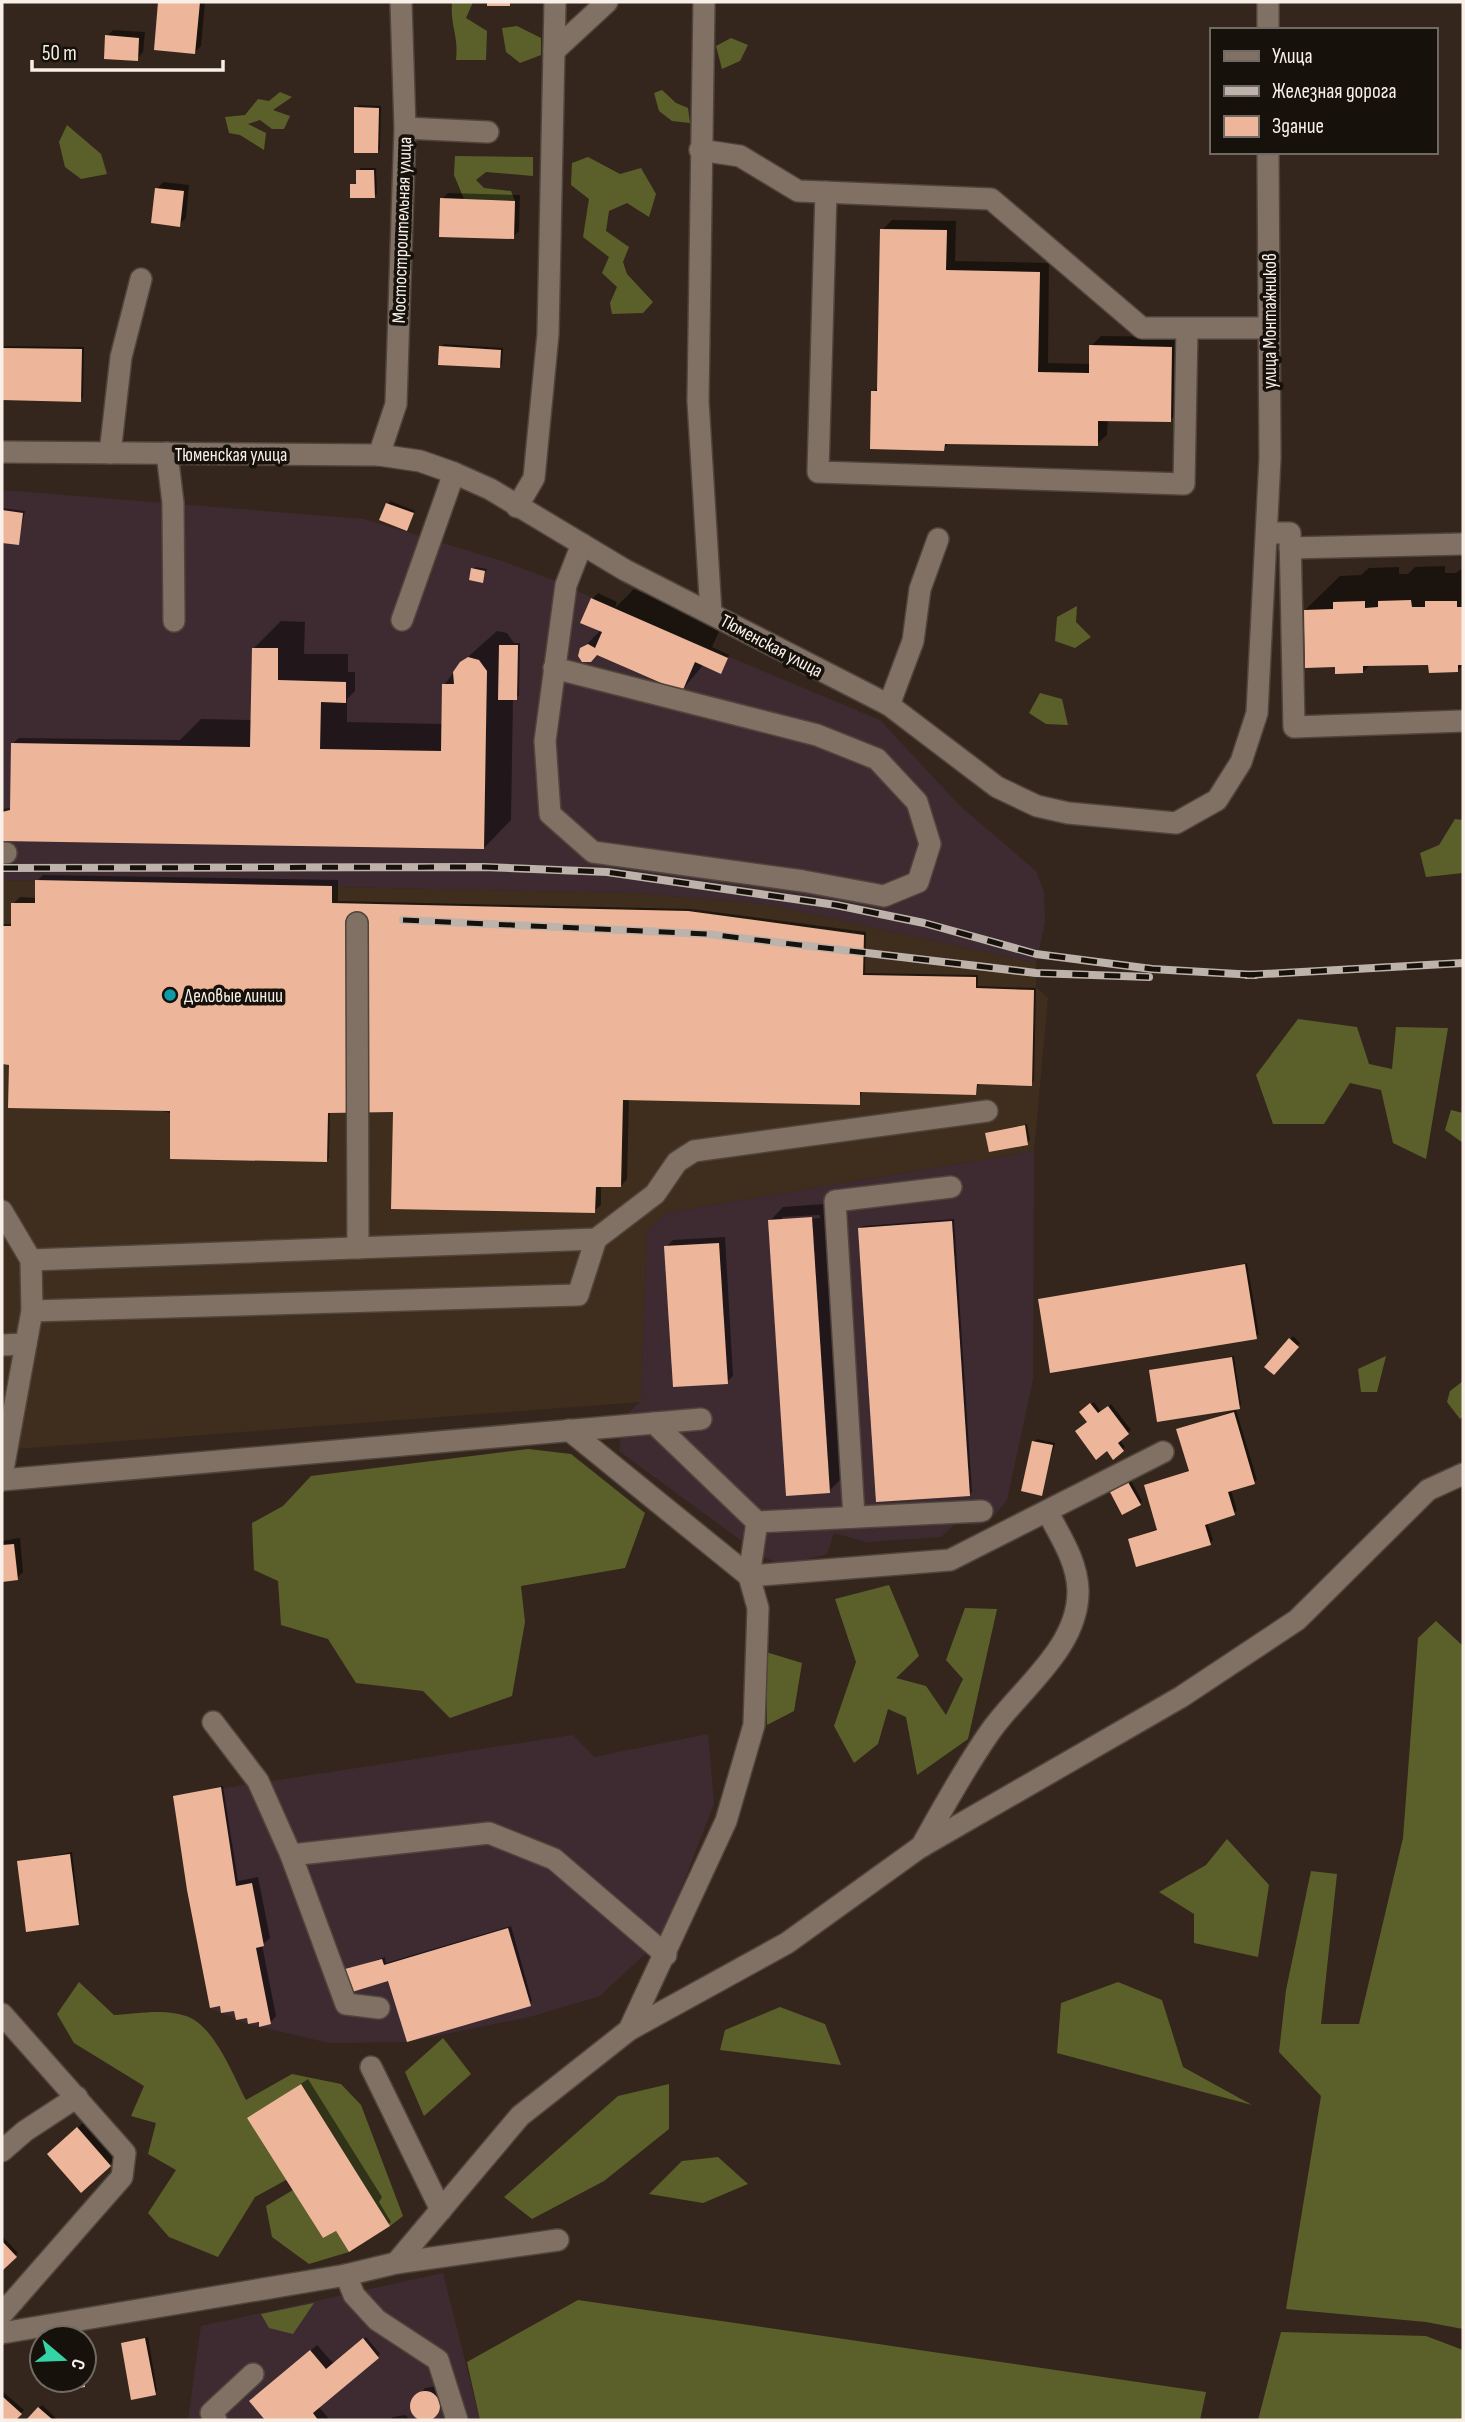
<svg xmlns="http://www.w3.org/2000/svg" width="1465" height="2422" font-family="'Sofia Sans Condensed',sans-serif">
  <rect width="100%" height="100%" fill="#34261c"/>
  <path fill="#3f2d1e" d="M2 880 636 893 764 904 1036 963V987L1048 998 1034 1151 666 1213 647 1232 641 1402 2 1450Z"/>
  <g fill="#3e2b31">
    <path d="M2 490 364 519 505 562 566 585 612 608 880 720 960 806 1036 871 1044 892 1045 923 1036 963 764 904 636 893 2 880Z"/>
    <path d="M1034 1151 1033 1379 1007 1500 996 1514 980 1525 955 1524 941 1537 866 1542 834 1533 827 1554 782 1565 762 1556 619 1451 623 1418 641 1401 647 1232 666 1213Z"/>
    <path d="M708 1734 714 1804 662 1938 600 1996 533 2016 407 2042 329 2043 248 2024 210 2008 173 1796 573 1735 594 1757Z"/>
    <path d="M443 2273 480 2420H188L201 2326Z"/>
  </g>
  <g fill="#5b602b">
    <path d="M452 2H473L466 18 487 31 486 60H456C459 37 450 25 452 2Z"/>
    <path d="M517 26 541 38V55L520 63 506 52 502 28Z"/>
    <path d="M731 38 748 45 740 61 722 69 716 46Z"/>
    <path d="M662 90 676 103 688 108 690 123 672 121 659 111 654 93Z"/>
    <path d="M280 92 292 97 273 110 290 116 284 129H272L260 120 248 124 266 133 264 150 240 135 229 133 225 117 245 115 258 99 269 101Z"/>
    <path d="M67 125 101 154 107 174 81 179 65 167 59 142Z"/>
    <path d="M455 156 533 157V176L486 172 476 180 484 188 511 191 515 201 464 199 454 175Z"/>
    <path d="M588 157 620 174 641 168 656 194 649 217 627 203 609 211 606 231 629 247 623 262 627 274 653 302 643 313 612 314 610 303 617 287 602 273 609 257 583 237 589 199 571 185 572 163Z"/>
    <path d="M1077 606 1076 622 1091 637 1075 648 1055 641 1057 617Z"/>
    <path d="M1040 693 1062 699 1068 725 1046 724 1029 713Z"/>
    <path d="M1455 819 1463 820V873L1426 877 1420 853 1439 845Z"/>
    <path d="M1298 1019 1357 1027 1369 1064 1392 1069 1396 1027 1448 1028 1426 1159 1393 1143 1381 1090 1350 1083 1324 1124H1273L1256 1075Z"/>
    <path d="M1451 1110 1463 1113V1143L1445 1130Z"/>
    <path d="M1386 1356 1377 1392H1361L1358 1369Z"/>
    <path d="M1463 1381V1416L1460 1419 1447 1402 1450 1391Z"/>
    <path d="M528 1449 571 1454 645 1513 625 1568 521 1586 525 1622 512 1696 450 1718 423 1691 356 1683 328 1639 281 1625 278 1581 254 1570 252 1523 283 1506 311 1476Z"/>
    <path d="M889 1585 919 1656 896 1678 926 1686 946 1715 963 1679 946 1660 965 1608 997 1609 968 1739 917 1775 906 1717 888 1709 878 1744 854 1763 834 1726 856 1662 835 1599Z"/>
    <path d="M1436 1621 1463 1646V2329L1426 2322 1286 2309 1321 2096 1279 2052 1286 1990 1311 1871 1337 1874 1321 2024H1359L1403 1838 1418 1638Z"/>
    <path d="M766 1652 802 1663 794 1711 767 1725Z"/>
    <path d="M1227 1839 1269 1885 1258 1957 1194 1943V1914L1159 1892 1206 1865Z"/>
    <path d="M79 1982 114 2015C136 2014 164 2008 186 2016 214 2025 233 2075 246 2100L292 2074 341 2084 361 2105 403 2216 390 2226 286 2180 255 2197 218 2257 169 2237 148 2213 176 2170 148 2154 156 2123 131 2116 144 2086 74 2043 57 2014Z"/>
    <path d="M1118 1982 1162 2000 1183 2067 1252 2105 1057 2053 1061 2003Z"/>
    <path d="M780 2007 825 2024 841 2065 720 2050 725 2030Z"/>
    <path d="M443 2038 471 2074 424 2116 405 2072Z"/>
    <path d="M669 2084V2129L604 2181 532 2219 504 2197 618 2096Z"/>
    <path d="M718 2157 748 2184 703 2203 649 2194 682 2161Z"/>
    <path d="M293 2190 323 2238 336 2231 349 2252 309 2264 272 2237 266 2206Z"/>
    <path d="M578 2300 1206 2392 1200 2420H480L467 2362Z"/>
    <path d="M314 2303 293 2334 269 2328 261 2314Z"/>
    <path d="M1281 2332 1426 2336 1463 2350V2420H1258Z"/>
  </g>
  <g fill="#0007" fill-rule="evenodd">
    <path d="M160 2H205L201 46 195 52 156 49Z"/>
    <path d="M113 30 145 32 143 52 137 59 107 36Z"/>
    <path d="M359 105 381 106 380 149 378 151 356 108Z"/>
    <path d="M360 168H376L377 194 374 196 352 185 358 182Z"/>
    <path d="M163 182 189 185 186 218 179 225 157 189Z"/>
    <path d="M448 193 520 195 519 231 513 237 442 199Z"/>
    <path d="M892 220 956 221 955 261 1049 263 1048 363 1091 364V346L1101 336 1181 337 1180 410 1170 420 1108 419 1107 435 1097 444 950 442 943 449 873 392 879 386 882 230Z"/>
    <path d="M444 344 503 348 502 364 499 367 441 347Z"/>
    <path d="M4 346 84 347 83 397 80 400 2 399Z"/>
    <path d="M390 501 415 511 406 529 381 519Z"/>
    <path d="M2 508 25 511 18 543 2 541Z"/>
    <path d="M1445 566V573H1456L1463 568V665L1457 671 1430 664 1370 665 1363 672 1336 665 1305 610 1340 576 1361 575 1369 568 1399 567V574H1408L1415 567Z"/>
    <path d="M475 567 487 569 482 581 473 569Z"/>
    <path d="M634 589 721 627 712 647 729 655 723 669 721 671 704 664 682 690 586 645 601 630 592 599 598 593 617 602 615 608Z"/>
    <path d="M281 621 305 622 304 654H348V672H355V691L347 699V722L443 724 444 685 461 663 497 631 507 633 514 643H520L519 696 513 698 511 820 484 848 2 840V809L11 808 12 744 19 738 180 740 201 719 252 720 254 648Z"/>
    <path d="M43 875 338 880V901L691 909 866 932 865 973 978 975V986L1036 988 1034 1081 1031 1084 979 1083 976 1093 862 1091 859 1103 629 1098 627 1179 621 1186 601 1185V1205L594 1211 395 1110 330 1112 329 1158 327 1160 2 1063V924H13V904L20 897 37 898V881Z"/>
    <path d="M1027 1124 1030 1140 1027 1143 987 1133Z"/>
    <path d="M824 1204 842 1478 829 1491 770 1221 783 1207ZM820 1215V1218L782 1221V1217Z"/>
    <path d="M954 1219 972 1492 970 1494 860 1228 863 1226Z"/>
    <path d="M725 1237 733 1376 727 1382 666 1247 673 1240Z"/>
    <path d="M1247 1263 1259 1334 1256 1337 1040 1299Z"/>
    <path d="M1293 1336 1300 1343 1274 1373 1266 1367Z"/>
    <path d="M1234 1356 1241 1405 1239 1407 1150 1371Z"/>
    <path d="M1094 1402 1101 1412 1111 1404 1131 1430 1119 1439 1125 1447 1113 1457 1084 1410Z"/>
    <path d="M1236 1410 1257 1480 1231 1490 1237 1511 1207 1522 1213 1540 1210 1543 1130 1539 1159 1528 1146 1486 1190 1470 1178 1430Z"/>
    <path d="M1037 1439 1055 1443 1041 1494 1034 1441Z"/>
    <path d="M1131 1481 1142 1501 1140 1504 1115 1489Z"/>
    <path d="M20 1538 23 1572 17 1578 2 1580V1541Z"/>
    <path d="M223 1786 238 1881 258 1877 270 1938 262 1945 276 2016 270 2023H249L174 1797Z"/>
    <path d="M72 1852 80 1921 78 1924 19 1862Z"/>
    <path d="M511 1926 532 2001 530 2004 347 1970 385 1957 386 1963Z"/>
    <path d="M308 2079 382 2197 379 2202 391 2222 389 2224 250 2118Z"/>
    <path d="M84 2122 116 2159 81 2190 55 2148Z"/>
    <path d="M2 2236 18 2253 2 2269Z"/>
    <path d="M148 2337 157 2391 155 2393 123 2344Z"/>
    <path d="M366 2337 380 2354 318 2406 330 2420H267L251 2401 317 2345 334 2364Z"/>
    <path d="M84 2363 87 2383 84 2385 72 2380H84Z"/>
    <path d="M438 2386 446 2400 433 2418 421 2420 414 2415 412 2406 425 2388Z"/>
    <path d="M2 2391 24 2410 14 2420H2Z"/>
    <path d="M42 2405 58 2420H28Z"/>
    <path d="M405 2415 411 2420H389L393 2417Z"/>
  </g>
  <g fill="#edb69a">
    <path d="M158 2H200L195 54 154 50Z"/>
    <rect x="487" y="2" width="23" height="4"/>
    <path d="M105 35 139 38 138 61 104 59Z"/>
    <path d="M354 107 379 108 378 153H354Z"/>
    <path d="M356 170H374L375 198H350V184H356Z"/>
    <path d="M155 188 184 191 180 227 151 223Z"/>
    <path d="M440 198 515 201 514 239 439 237Z"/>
    <path d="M880 229 947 230 946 270 1040 272 1038 372 1089 373V345L1172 347 1171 422 1098 421V446L945 444 944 451 870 449 871 391H877Z"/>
    <path d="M439 346 501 350 500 368 438 365Z"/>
    <path d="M2 348 82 349 81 402 2 400Z"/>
    <path d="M386 503 414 513 407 531 379 520Z"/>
    <path d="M2 510 23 513 19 545 2 543Z"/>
    <path d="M471 568 485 571 483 583 469 580Z"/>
    <path d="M591 598 728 658 721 674 695 662 682 692 597 655 591 662H582L578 656 580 648 588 644 595 648 602 632 580 623Z"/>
    <path d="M1411 600 1412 607H1425V601H1457V607H1463V665H1458V672L1429 673 1428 665 1363 666V673L1335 674V667L1305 668 1304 610 1333 609V602L1365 601V608L1378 607V601Z"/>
    <path d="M499 645H518L517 700H498Z"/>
    <path d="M252 648H278V680L346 682V703L321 702 320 749 441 751 442 684H454L453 672 460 662 468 657 479 660 487 671 484 849 2 841V812L10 810 11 743 250 747Z"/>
    <path d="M35 880 332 886V903L688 911 864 935 863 975 976 977V988L1034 990 1032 1086 977 1084 976 1095 860 1092V1105L623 1100 621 1187H596L595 1213 391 1209 393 1112 328 1113 327 1162 170 1159V1111L8 1108 9 1065 2 1064V926H11V903H35Z"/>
    <path d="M1025 1125 1028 1145 989 1152 985 1133Z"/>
    <path d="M812 1217 830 1493 786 1496 768 1220Z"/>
    <path d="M952 1221 970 1496 876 1502 858 1228Z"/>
    <path d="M719 1243 728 1384 673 1387 664 1246Z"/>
    <path d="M1245 1264 1257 1339 1050 1373 1038 1299Z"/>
    <path d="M1289 1338 1299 1347 1274 1375 1264 1367Z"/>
    <path d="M1232 1357 1240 1409 1157 1422 1149 1370Z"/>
    <path d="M1090 1403 1098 1413 1108 1406 1129 1434 1118 1443 1124 1451 1113 1460 1107 1451 1096 1460 1075 1431 1087 1422 1079 1412Z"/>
    <path d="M1234 1412 1255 1484 1228 1492 1235 1515 1205 1525 1211 1545 1136 1567 1128 1539 1157 1530 1144 1485 1189 1471 1176 1429Z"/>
    <path d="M1032 1441 1053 1445 1042 1496 1021 1491Z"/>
    <path d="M1128 1482 1141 1505 1122 1515 1110 1492Z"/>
    <path d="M14 1544 18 1580 2 1582V1545Z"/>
    <path d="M221 1787 236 1886 252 1883 264 1946 256 1948 271 2024 259 2027V2022L248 2024 247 2018 236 2020 234 2011 221 2013 220 2006 210 2008 187 1890 173 1796Z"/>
    <path d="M70 1854 79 1925 26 1932 17 1861Z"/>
    <path d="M508 1928 531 2006 407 2042 388 1981 352 1992 345 1969 382 1959 384 1965Z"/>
    <path d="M301 2084 390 2226 349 2252 336 2231 323 2238 247 2118Z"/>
    <path d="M77 2127 111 2166 81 2193 47 2154Z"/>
    <path d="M2 2241 17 2257 2 2271Z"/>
    <path d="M145 2338 156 2395 131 2400 121 2343Z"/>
    <path d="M363 2338 379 2358 313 2413 318 2420H265L249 2401 310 2350 326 2369Z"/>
    <path d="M70 2380H84L85 2387 71 2389Z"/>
    <circle cx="425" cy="2406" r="15"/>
    <path d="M2 2396 22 2414 16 2420H2Z"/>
    <path d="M38 2407 53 2420H26Z"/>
  </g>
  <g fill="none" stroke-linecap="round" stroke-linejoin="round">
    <defs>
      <g id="minor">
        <path d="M704 2 698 401 711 613"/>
        <path d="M1268 2V30"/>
        <path d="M554 51 607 2"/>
        <path d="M405 128 488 132"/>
        <path d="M700 150 740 156 798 191 991 199 1142 328H1269"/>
        <path d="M826 192 818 472 1184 484 1187 329"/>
        <path d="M2 452 379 455 420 461 454 473 490 489 625 570 889 705 997 787 1037 806 1068 813 1176 823 1217 800 1241 762 1257 713 1270 458 1268 152"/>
        <path d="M110 453 121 357 141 279"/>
        <path d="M167 453 173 503 174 621"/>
        <path d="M379 455 396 404 405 128 401 2"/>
        <path d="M517 507 534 478 548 334 555 2"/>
        <path d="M1267 533H1290L1294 727 1463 721"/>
        <path d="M1290 548 1463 544"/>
        <path d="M402 620 454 473"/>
        <path d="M554 668 817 735 877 759 917 802 930 844 918 882 884 896 803 881 593 852 550 814 545 741 566 585 582 544"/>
        <path d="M889 705 913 641 920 589 938 539"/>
        <path d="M2 853H6"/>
        <path d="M357 923 358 1248"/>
        <path d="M2 1211 31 1260 32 1311 2 1475"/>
        <path d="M31 1260 596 1239 655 1194 677 1162 694 1151 987 1111"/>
        <path d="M32 1311 578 1295 596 1239"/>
        <path d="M2 1345 26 1344"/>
        <path d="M654 1423 757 1522 982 1511"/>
        <path d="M569 1430 749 1576 758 1608 754 1725 726 1821 629 2030"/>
        <path d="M2 1480 701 1419"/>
        <path d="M854 1517 835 1201 951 1187"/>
        <path d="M757 1522 749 1576 950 1560 1163 1452"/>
        <path d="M213 1722 258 1781 291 1855"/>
        <path d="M921 1847C943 1808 964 1769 990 1732 1020 1689 1079 1648 1078 1590 1077 1561 1060 1536 1047 1511"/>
        <path d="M379 2008 346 2004 291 1855 489 1833 554 1859 666 1955"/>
        <path d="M2 2014 125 2153 122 2177 2 2314"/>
        <path d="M371 2067 441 2210"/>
        <path d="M2 2151 25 2131 77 2097"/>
        <path d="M396 2263 520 2116 629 2030 787 1943 919 1848 1181 1697 1297 1620 1428 1490 1463 1474"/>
        <path d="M346 2275 354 2295 377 2320 438 2360 457 2420"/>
        <path d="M2 2333 346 2275 396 2263 558 2240"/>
        <path d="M216 2420 211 2413 253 2374"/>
      </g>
    </defs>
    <use href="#minor" stroke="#50453c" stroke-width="24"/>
    <use href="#minor" stroke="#817165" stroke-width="21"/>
    <defs>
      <g id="rail">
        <path d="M2 868 484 867 607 872 836 905 924 923 1036 954 1152 969 1255 975"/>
        <path d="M403 920 707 934 1036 973 1149 977"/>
        <path d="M1247 975 1463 963"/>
      </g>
    </defs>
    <use href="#rail" stroke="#bdb3ab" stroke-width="8"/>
    <use href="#rail" stroke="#17110c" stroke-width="5" stroke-dasharray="16" stroke-linecap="butt"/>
  </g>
  <circle fill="#0f9aa8" stroke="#17110c" stroke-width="2.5" cx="170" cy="995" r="7"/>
  <g text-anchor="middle" stroke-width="7" stroke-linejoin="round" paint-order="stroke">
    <g font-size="19" fill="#f8efe8" stroke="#17110c">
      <text transform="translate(401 230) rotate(-88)" y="7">Мостостроительная улица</text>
      <text transform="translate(1269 321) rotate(-90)" y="7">улица Монтажников</text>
      <text x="231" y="461">Тюменская улица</text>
      <text transform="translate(772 645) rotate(28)" y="7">Тюменская улица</text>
    </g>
    <g font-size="19" fill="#f8efe8" stroke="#17110c" text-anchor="start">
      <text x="184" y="1002">Деловые линии</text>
    </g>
  </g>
  <rect width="1465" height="2422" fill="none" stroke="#f8efe8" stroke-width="7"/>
  <rect x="1210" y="28" width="228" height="126" fill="#17110c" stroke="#716a64" stroke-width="2"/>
  <rect x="1224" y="51" width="35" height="10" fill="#817165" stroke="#716a64" stroke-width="2"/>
  <text x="1272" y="63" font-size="21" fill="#f8efe8">Улица</text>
  <rect x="1224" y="86" width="35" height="10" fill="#bdb3ab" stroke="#716a64" stroke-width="2"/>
  <text x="1272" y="98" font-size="21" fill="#f8efe8">Железная дорога</text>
  <rect x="1224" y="116" width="35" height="21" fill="#edb69a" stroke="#716a64" stroke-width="2"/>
  <text x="1272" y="133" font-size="21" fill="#f8efe8">Здание</text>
  <g transform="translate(63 2359) rotate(109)"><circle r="33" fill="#17110c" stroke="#716a64" stroke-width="2"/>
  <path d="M0-5L12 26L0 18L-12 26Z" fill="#35d4a7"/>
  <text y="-10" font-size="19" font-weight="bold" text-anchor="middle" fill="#f8efe8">С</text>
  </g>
  <path d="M32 60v10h191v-10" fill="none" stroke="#f8efe8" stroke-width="3.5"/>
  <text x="42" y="60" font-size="21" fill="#f8efe8" stroke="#17110c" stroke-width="5" paint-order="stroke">50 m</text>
</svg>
